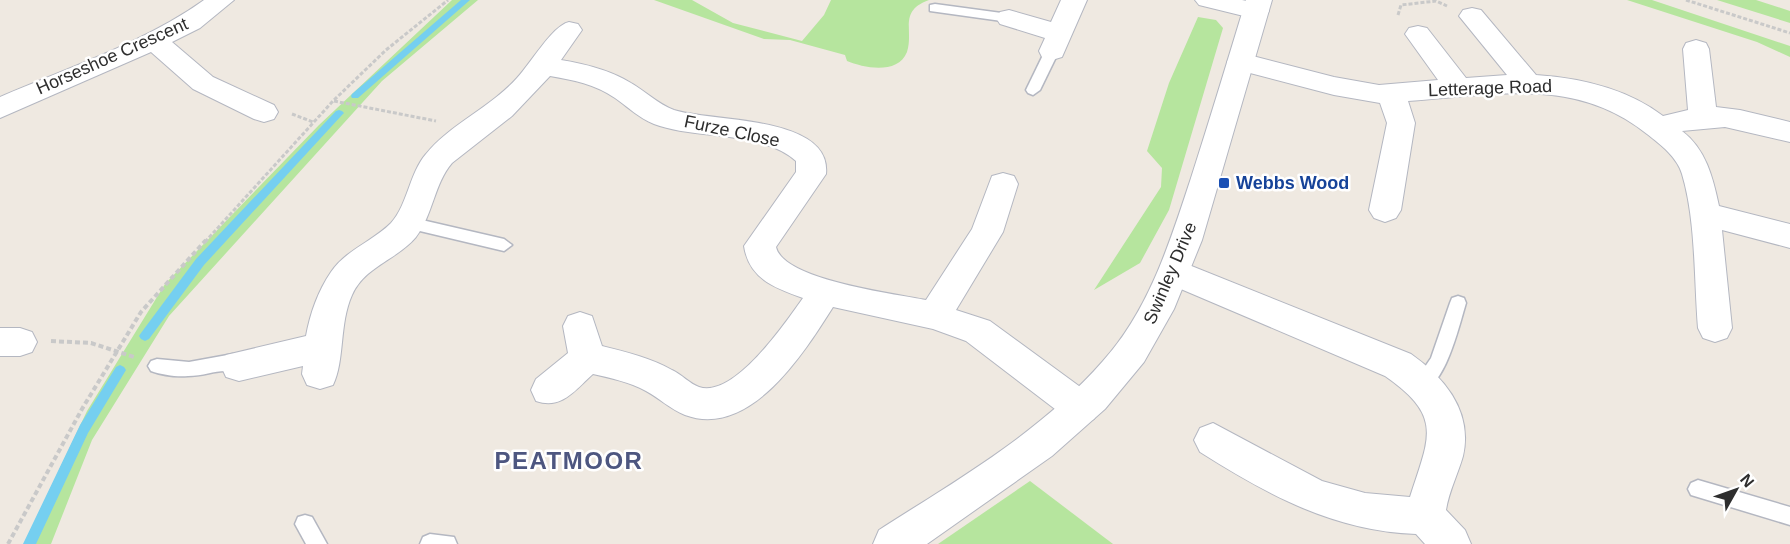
<svg xmlns="http://www.w3.org/2000/svg" width="1790" height="544" font-family="Arial,sans-serif">
  <rect width="100%" height="100%" fill="#efe9e1"/>
  <g fill="#b6e59e">
    <path d="M452 0H478L382 81 169 316 92 440 51 544H24L87 411 165 284 319 125Z"/>
    <path d="M654 0H692L733 23 802 41 824 15 831 0H929C898 11 914 30 907 52 898 75 864 68 847 61L845 55 790 40 764 39Z"/>
    <path d="M1627 0H1652L1790 46V57L1757 42Z"/>
    <path d="M1717 0H1756L1790 11V23Z"/>
    <path d="M1198 17 1216 20 1223 28 1169 210 1140 263 1094 290 1161 187 1162 168 1147 151 1169 83Z"/>
    <path d="M1030 481 1113 544H938Z"/>
  </g>
  <g fill="none" stroke-linecap="round" stroke-linejoin="round">
    <g fill="#75cff0" fill-rule="evenodd">
      <path d="M461 0H470L358 98H352L351 96 352 94Z"/>
      <path d="M339 110 342 111 344 113 342 115 204 265 149 339 145 341 141 339 139 336 141 333 196 259 336 111Z"/>
      <path d="M120 365 124 367 126 370 88 433 36 544H23L80 425 116 367Z"/>
    </g>
    <defs>
      <g id="lane">
        <path d="M935 4 1009 14 1016 18 1009 22 930 11V5Z"/>
        <path d="M1052 47 1059 51 1040 90 1033 95 1028 93 1026 90 1045 51Z"/>
        <path d="M409 217 504 239 512 245 504 251 403 227 401 223Z"/>
        <path d="M1458 296 1464 298 1466 303C1460 322 1443 398 1417 388L1414 383 1431 358 1450 303 1452 298Z"/>
        <path d="M233 354 245 361 248 366 245 371 239 373C220 367 208 376 188 376 177 377 162 375 151 371L148 366 151 361 157 359 189 362Z"/>
        <path d="M1698 480 1790 507V525L1691 495 1688 489 1691 483Z"/>
        <path d="M305 515 312 517 327 544H306L295 524 298 517Z"/>
        <path d="M430 534 454 537 457 544H420L423 537Z"/>
      </g>
      <g id="street">
        <path d="M204 0H234L200 28 172 42 213 77 274 105 278 112 274 119 264 122 254 119 193 89 151 52 0 118V97C67 68 146 42 204 0Z"/>
        <path d="M1061 0H1087L1062 57 1052 60 1042 57 1039 51 1045 38 1000 24 996 18 1000 12 1009 10 1051 22Z"/>
        <path d="M1195 0H1242L1265 5 1269 11 1265 17 1256 19 1199 5Z"/>
        <path d="M1472 8 1481 10 1536 75C1581 78 1626 88 1663 116L1688 110 1683 49 1686 43 1696 40 1706 43 1709 49 1716 107 1740 110 1790 122V142L1725 127 1682 131C1706 149 1713 178 1719 206L1790 224V248L1722 230 1732 328 1727 338 1715 342 1703 338 1698 328C1694 280 1696 220 1682 174 1677 157 1661 145 1647 134 1575 76 1493 95 1408 101L1415 123 1401 210 1396 218 1385 222 1374 218 1369 210 1387 123 1380 103 1334 95 1231 68 1227 62 1231 56 1241 53 1334 77 1379 85 1438 80 1405 34 1409 28 1418 26 1427 28 1466 78 1507 75 1459 16 1463 10Z"/>
        <path d="M569 22 578 24 582 30 561 60C585 64 610 70 631 83 645 91 658 104 674 110 710 122 832 115 826 174L776 247C783 280 896 294 926 300L972 229 992 176 1003 173 1014 176 1018 184 1003 232 956 310 990 321 1094 397 1099 408 1094 419 1081 424 1068 419 966 341 933 329 833 307C804 353 750 439 685 415 670 409 659 398 646 391 629 382 611 378 593 374 575 390 562 410 536 401L531 390 536 379 568 353 563 326 568 316 580 312 592 316 602 346C626 352 651 358 672 370 681 374 690 384 699 387 734 399 786 322 803 298 775 288 749 279 744 246L796 172V161C762 130 696 140 654 124 639 118 628 107 615 98 595 84 573 80 550 76L512 116 452 163C434 184 433 215 416 237 397 260 365 266 352 295 339 324 345 360 333 385L320 389 307 385 302 374 303 366 239 381 226 377 221 366 226 355 306 336C310 314 318 291 331 272 347 249 372 242 391 223 408 204 409 174 426 154 449 125 490 108 517 78 531 63 552 26 569 22Z"/>
        <path d="M1174 259 1411 354C1445 378 1473 412 1463 456 1458 474 1449 491 1446 510L1465 530 1471 544H1425L1416 534C1334 531 1268 495 1200 452L1194 440 1200 428 1213 423 1322 481 1365 493 1410 497C1429 437 1444 417 1385 376L1162 281 1158 272 1162 263Z"/>
        <path d="M0 328H20L32 332 37 342 32 352 20 356H0Z"/>
      </g>
      <path id="secondary" d="M1246 0H1272L1202 240 1174 309 1144 362 1105 409 1052 456 927 544H873L879 530C957 480 1041 432 1103 361 1149 310 1170 242 1191 178 1210 119 1228 59 1246 0Z"/>
    </defs>
    <use href="#lane" stroke="#b4b7c1" stroke-width="3"/>
    <use href="#street" stroke="#b4b7c1" stroke-width="2"/>
    <use href="#secondary" stroke="#b4b7c1" stroke-width="2"/>
    <g stroke="#c9c9c9" stroke-width="3" stroke-dasharray="4 2" stroke-linecap="butt">
      <path d="M1686 0 1790 33"/>
      <path d="M1398 15 1401 5 1436 1 1447 6"/>
      <path d="M334 101 436 121"/>
      <path d="M292 114 313 122"/>
      <path d="M205 242 333 101 386 50 448 0"/>
    </g>
    <g stroke="#c9c9c9" stroke-width="4" stroke-dasharray="5 3" stroke-linecap="butt">
      <path d="M51 341 91 343 134 357"/>
      <path d="M8 544 82 409 141 312 206 240"/>
    </g>
    <use href="#lane" fill="#fff" fill-rule="evenodd"/>
    <use href="#street" fill="#fff" fill-rule="evenodd"/>
    <use href="#secondary" fill="#fff" fill-rule="evenodd"/>
  </g>
  <rect fill="#1a4fb4" stroke="#fff" stroke-width="2" x="1218" y="177" width="12" height="12" rx="3"/>
  <g text-anchor="middle" stroke-width="5" stroke-linejoin="round" paint-order="stroke">
    <g font-size="18" fill="#2e2e2e" stroke="#fff">
      <text transform="translate(112 56) rotate(-24)" y="6">Horseshoe Crescent</text>
      <text transform="translate(1490 88) rotate(-2)" y="6">Letterage Road</text>
      <text transform="translate(732 131) rotate(12)" y="6">Furze Close</text>
      <text transform="translate(1170 273) rotate(-67)" y="6">Swinley Drive</text>
    </g>
    <g font-size="18" font-weight="bold" fill="#164399" stroke="#fff" text-anchor="start">
      <text x="1236" y="189">Webbs Wood</text>
    </g>
    <g font-size="24" font-weight="bold" letter-spacing="1.5" fill="#4d5680" stroke="#fff">
      <text x="569" y="469">PEATMOOR</text>
    </g>
  </g>
  <g transform="translate(1736 490) rotate(50)" stroke="#ffffff" stroke-width="4.5" paint-order="stroke">
  <path d="M0-4.5L10 22L0 15L-10 22Z" fill="#2e2e2e"/>
  <text y="-9" font-size="16" font-weight="bold" text-anchor="middle" fill="#2e2e2e">N</text>
  </g>
</svg>
